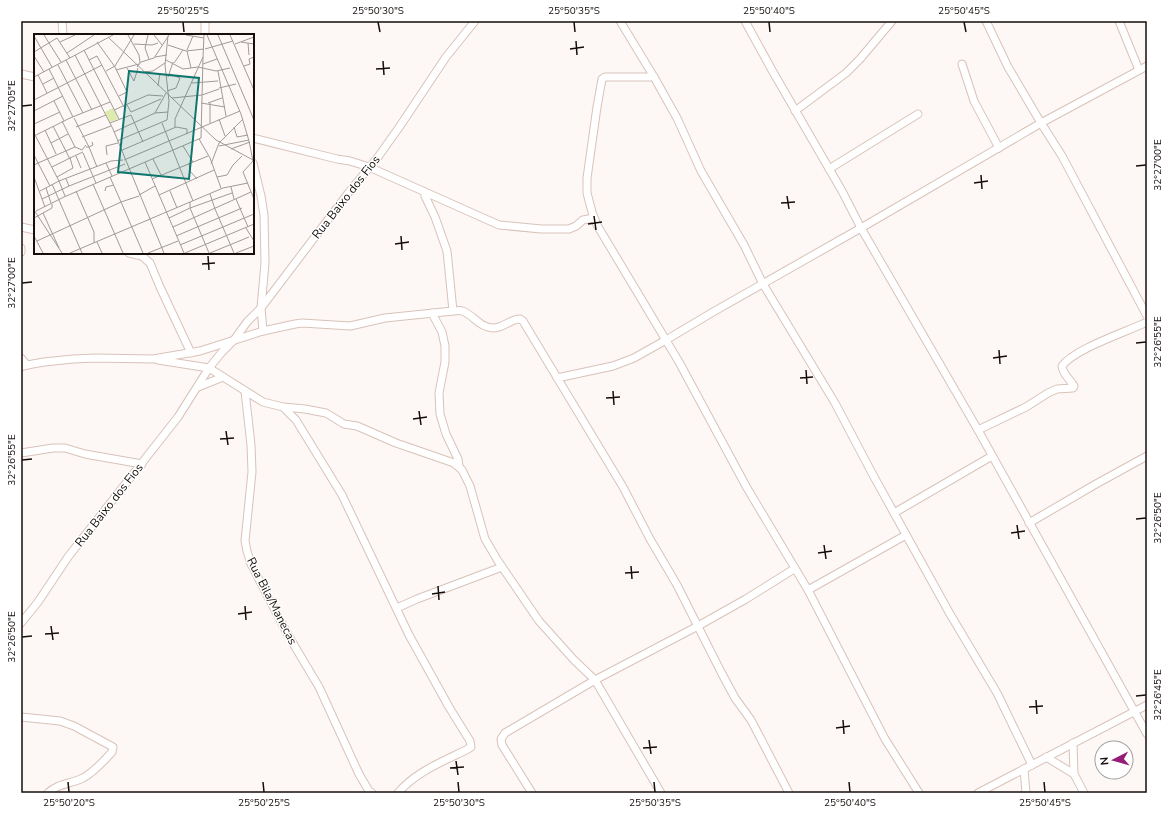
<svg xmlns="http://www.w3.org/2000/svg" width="1168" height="814" font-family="'Nunito Sans',sans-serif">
  <rect width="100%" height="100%" fill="#fdf8f6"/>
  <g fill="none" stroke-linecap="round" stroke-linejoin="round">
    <defs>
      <g id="street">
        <path d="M62 21 63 35"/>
        <path d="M205 21V35"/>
        <path d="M620 21 654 77 677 118 701 171 744 245 763 284 835 403 873 475 950 614 997 693 1032 765"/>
        <path d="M745 21 773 72 842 191 861 228 978 430 1147 734"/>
        <path d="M986 21 1008 67 1041 123 1062 156 1147 316"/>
        <path d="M1119 21 1139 70"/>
        <path d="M962 64 974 101 999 148"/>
        <path d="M21 74 35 77"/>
        <path d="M654 77H605L602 79 597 107 587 178V193L592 212 597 225 679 362 747 488 808 590 885 739 919 793"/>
        <path d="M795 111 846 73 860 59 892 21"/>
        <path d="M253 138 337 159 350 161 369 167 499 225 541 229H569L576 226 583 220 594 218"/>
        <path d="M253 163 261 196 264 215 265 263 261 308 263 331"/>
        <path d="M829 169 918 114"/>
        <path d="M425 192V196L435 217 447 251 453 311"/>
        <path d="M21 227 35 230"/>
        <path d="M21 248V252"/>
        <path d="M129 253 142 256 150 263 160 287 191 353"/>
        <path d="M432 313 442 332 445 346V362L439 393 440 414 446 434 458 459 459 466"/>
        <path d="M21 358 27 365"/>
        <path d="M158 360 209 368 263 402 283 407 305 409 326 413 344 424 357 426 396 443 454 463 462 470 470 486 485 539 498 561 539 621 574 660 595 680 661 793"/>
        <path d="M21 367 27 365 44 362 73 359 95 358 153 359 200 351 263 331 295 324 302 323 350 326 385 318 453 311C456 311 460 310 462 311 473 314 478 327 493 328 504 328 510 319 520 319L523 321 623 487 650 539 677 585 721 672 735 698 751 720 789 793"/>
        <path d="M557 378 613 366 634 358 666 340 713 312 861 228 1041 123 1147 66"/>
        <path d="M198 387 223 377"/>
        <path d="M245 391 251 445 252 472 245 541 247 551 251 564 288 635 319 687 359 774 369 791 372 793"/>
        <path d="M283 407 296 420 342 495 409 635 449 707 470 741 471 747 468 749C444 761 415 772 398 793"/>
        <path d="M978 430 1026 407 1048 393 1057 389 1073 388 1074 386C1070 379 1063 375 1062 366 1074 349 1126 332 1147 322"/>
        <path d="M21 453 53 448H65L85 454 142 464"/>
        <path d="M894 513 992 456"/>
        <path d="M1029 523 1096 484 1147 456"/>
        <path d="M808 590 906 535"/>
        <path d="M397 608 417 599 502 567"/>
        <path d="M21 623 38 602 68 557 178 417 209 368 222 352 234 340 247 322 261 308 349 192 378 157 400 126 446 57 475 21"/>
        <path d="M21 717 60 721 74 726 113 747 112 752C104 761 94 772 83 778 71 784 58 783 48 793"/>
        <path d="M1073 743 1074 774 1084 793"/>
        <path d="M1046 757 1074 774"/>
        <path d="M1024 769 1026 793"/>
        <path d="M532 793 502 745 501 739 505 733 595 680 698 626 746 599 794 569"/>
        <path d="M978 793 1147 705"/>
      </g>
    </defs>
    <use href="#street" stroke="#d9c2b9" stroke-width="9"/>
    <use href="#street" stroke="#fff" stroke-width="7"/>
  </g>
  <path fill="none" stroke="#150e0b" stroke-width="1.5" d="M183 22 184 32M378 22 380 32M574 22 575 32M769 22 770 32M964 22 966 32M576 41 577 55M570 49 584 47M383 61 384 75M376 69 390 68M22 106 32 105M1136 166 1146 165M981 175 982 189M974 183 988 181M787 196 789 209M781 203 795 202M594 216 596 230M588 224 602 222M401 236 402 250M395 244 409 242M208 256 209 270M202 264 215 263M22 283 32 282M1136 343 1146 342M999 350 1000 364M993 358 1007 356M806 370 807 384M800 378 813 377M613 391 614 405M606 398 620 397M419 411 421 425M413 419 427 417M226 431 228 445M220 439 234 438M22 460 32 459M1136 519 1146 518M1017 525 1019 539M1011 533 1025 531M824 545 826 559M818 553 832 551M631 566 632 579M625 573 639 572M438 586 439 600M432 594 445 592M245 606 246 620M238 614 252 612M51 626 53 640M45 634 59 633M22 637 32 636M1136 696 1146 695M1036 700 1037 714M1029 707 1043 706M843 720 844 734M836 728 850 726M649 740 651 754M643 748 657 747M456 761 458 775M450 768 464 767M68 782 69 792M263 782 264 792M458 782 459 792M654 782 655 792M849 782 850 792M1044 782 1045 792"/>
  <g text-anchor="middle" stroke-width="3" stroke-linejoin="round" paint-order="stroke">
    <g font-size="12" fill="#150e0b" stroke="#fff">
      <text transform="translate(346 197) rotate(-52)" y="4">Rua Baixo dos Fios</text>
      <text transform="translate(109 505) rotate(-52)" y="4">Rua Baixo dos Fios</text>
      <text transform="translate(272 601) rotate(63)" y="4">Rua Bila/Manecas</text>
    </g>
  </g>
  <g transform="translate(34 34)">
    <rect width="220" height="220" fill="#fdf8f6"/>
    <path d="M79 74 84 85 76 88 71 78Z" fill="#ddebac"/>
    <path fill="none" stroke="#a09a98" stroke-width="1" d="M10 1 27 28M94 1 105 21 106 29M114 1 111 14 115 25M120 1 128 11M152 1 170 4M173 1 207 80 215 107 219 127 209 138 220 165M184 1 220 86M196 1 220 56M0 2 18 33M74 3 182 106 219 126M26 8 41 1M63 8 81 33 93 58 85 62M207 8 220 10M214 9 215 21M100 10 118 11 124 9M201 10 220 3M134 11 152 17 170 15M171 15 199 7M50 16 85 85M153 16 159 2M153 17 157 34M0 18 23 4 36 24M33 19 60 1M41 21 79 95 130 219M0 22 10 38M121 23 133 21M32 26 58 76M55 26 63 22 90 73M132 26 149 35 164 33 182 37 196 34M140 29 149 16M169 30 183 25M24 31 49 79M210 32 216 30 215 25 220 23M103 33 107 28 120 24 135 1M93 34 100 47M15 35 39 83M82 36 105 30M72 37 81 32 100 1M184 37 192 82M109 38 119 37 131 29M4 41 13 59M0 43 79 1M134 43 139 28M100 47 104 34M158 49 184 47M9 50 20 44M124 52 126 39M185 54 202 50M133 57 142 54 146 44 136 40M168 61 185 55M138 64 168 61M0 66 68 31M20 67 30 87M167 69 191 73M174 69 188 64M176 69V89M93 71 97 78 127 65M80 76 114 61 129 62M0 77 29 62M121 79 134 78M40 84 55 113H52M185 85 191 102M28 87 41 113M76 89 97 81 109 108M128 89 159 167M0 90 26 78M19 92 36 125M42 93 72 81M141 93V85L169 23 170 1M200 93 203 103 214 101M11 96 22 120M80 98 121 79 132 59M0 99 25 147 6 157M0 102 36 84 76 68M48 103 77 92M165 105 176 124 187 154M83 107 133 86 135 67 131 31 134 2M58 108 59 111 55 113 63 133M17 109 34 100M149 112 159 128M185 112 215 106M197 115 216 108M86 117 142 93 153 95V100M49 119 62 149M0 121 4 129 0 131M73 121 72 112 84 109M42 122 47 134M119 125 127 141M90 126 206 77M111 128 150 219M72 129 78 142M155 129 156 137 163 145M177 130 185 109 209 85M18 133 36 124M0 143 11 173M23 143 39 134 36 124 49 118M76 143 87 168 105 162M183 143 193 141 199 131 208 122M32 145 35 152 91 130M118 145 174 122M18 150 48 219M59 150 89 219M16 152 4 129 41 113 48 116 52 111M197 153 200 165M12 154 17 169M42 157 60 198V209M71 157 72 153 80 151M136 157 143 174M176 160 181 175M105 161 121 152M125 161 180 136M31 162 25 147 77 127 89 126M8 165 35 152M202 165 214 193M181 175 200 219M0 176 28 219M2 177 30 163 167 104 169 23M9 179 25 214M0 184 18 174V170M135 184 156 174V168M139 193 217 158M212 194 220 207M0 202 9 219M142 202 208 174M3 207 87 168 109 219M63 208 68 219M146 211 220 180M36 219 189 154 214 149M114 219 144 207M151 219 220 190M175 219 156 174 198 159M176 219 215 203M202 219 220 212"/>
    <path fill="#0f766e" fill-opacity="0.15" stroke="#0f766e" stroke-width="2" d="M95 37 165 44 155 145 84 138Z"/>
    <rect width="220" height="220" fill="none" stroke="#150e0b" stroke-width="2"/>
  </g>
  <rect width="1168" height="814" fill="none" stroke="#ffffff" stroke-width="44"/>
  <g transform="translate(1114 760) rotate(264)"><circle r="19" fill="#ffffff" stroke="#a19f9d"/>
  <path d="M0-3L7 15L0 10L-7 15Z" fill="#961d78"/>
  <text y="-6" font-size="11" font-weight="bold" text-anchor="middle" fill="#150e0b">N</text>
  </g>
  <rect x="22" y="22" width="1124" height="770" fill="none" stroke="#150e0b" stroke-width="1.5"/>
  <g font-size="10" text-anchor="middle" fill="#150e0b">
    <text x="183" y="14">25°50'25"S</text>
    <text x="378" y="14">25°50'30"S</text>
    <text x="574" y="14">25°50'35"S</text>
    <text x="769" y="14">25°50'40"S</text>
    <text x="964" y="14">25°50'45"S</text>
    <text transform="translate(11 106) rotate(-90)" y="4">32°27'05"E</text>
    <text transform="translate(1157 165) rotate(-90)" y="4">32°27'00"E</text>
    <text transform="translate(11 283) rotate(-90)" y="4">32°27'00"E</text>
    <text transform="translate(1157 342) rotate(-90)" y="4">32°26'55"E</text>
    <text transform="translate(11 460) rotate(-90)" y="4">32°26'55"E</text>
    <text transform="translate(1157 518) rotate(-90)" y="4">32°26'50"E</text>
    <text transform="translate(11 637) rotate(-90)" y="4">32°26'50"E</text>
    <text transform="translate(1157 695) rotate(-90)" y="4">32°26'45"E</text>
    <text x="69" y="806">25°50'20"S</text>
    <text x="264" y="806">25°50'25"S</text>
    <text x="459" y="806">25°50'30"S</text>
    <text x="655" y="806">25°50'35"S</text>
    <text x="850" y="806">25°50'40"S</text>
    <text x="1045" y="806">25°50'45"S</text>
  </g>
</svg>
